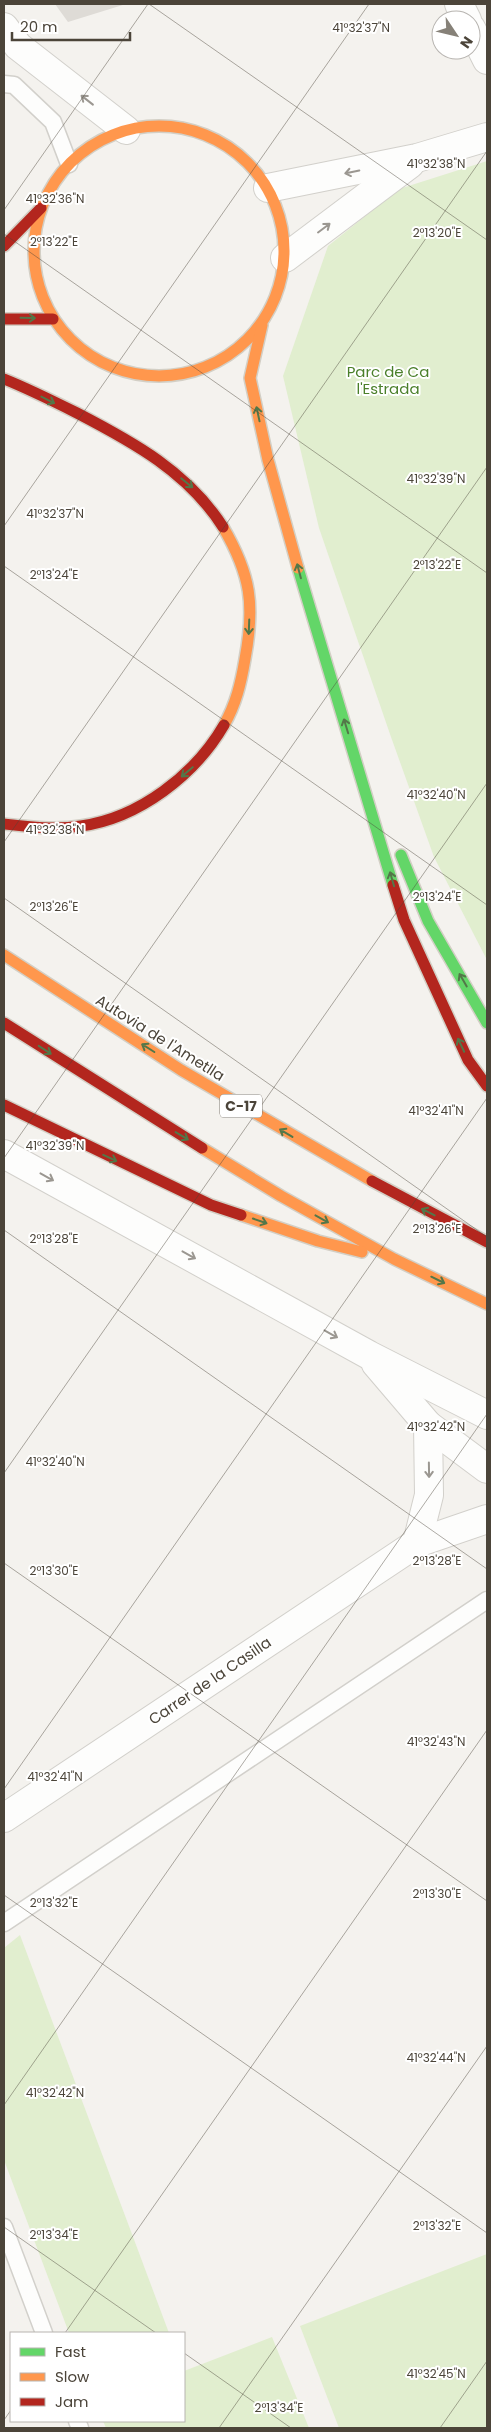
<svg xmlns="http://www.w3.org/2000/svg" width="491" height="2432" font-family="Poppins,sans-serif">
  <rect width="100%" height="100%" fill="#f4f2ee"/>
  <g fill="#e1eecf">
    <path d="M487 161V960L434 857 391 737 319 528 283 376 328 246 399 189Z"/>
    <path d="M20 1935 169 2333H69L4 2160V1948Z"/>
    <path d="M487 2254V2428H339L300 2326Z"/>
    <path d="M272 2337 309 2428H106L103 2421H184V2371Z"/>
  </g>
  <path fill="#dedbd6" d="M55 4H126L68 22Z"/>
  <g fill="none" stroke-linecap="round" stroke-linejoin="round">
    <defs>
      <g id="lane">
        <path d="M4 84 14 85 53 122 69 164"/>
        <path d="M4 1923 487 1600"/>
        <path d="M4 2227 44 2333"/>
        <path d="M77 2421 80 2428"/>
      </g>
      <g id="street">
        <path d="M459 4 467 20"/>
        <path d="M4 27 18 46 126 130"/>
        <path d="M471 28 487 60"/>
        <path d="M268 188 417 158 487 137"/>
        <path d="M285 258 410 164"/>
        <path d="M4 1154 369 1355 487 1415"/>
        <path d="M376 1364 428 1425 429 1495 417 1543"/>
        <path d="M428 1425 487 1469"/>
        <path d="M4 1818 417 1543 487 1519"/>
      </g>
      <g id="fast">
        <path d="M298 568 393 885"/>
        <path d="M401 855 428 921 487 1023"/>
      </g>
      <g id="slow">
        <circle cx="159" cy="251" r="125"/>
        <path d="M262 325 250 378 268 460 298 568"/>
        <path d="M223 527C251 575 255 605 245 659 241 683 236 704 224 725"/>
        <path d="M4 955 181 1070 372 1181"/>
        <path d="M202 1148 281 1196 394 1259 487 1304"/>
        <path d="M241 1215 318 1241 362 1252"/>
      </g>
      <g id="jam">
        <path d="M4 246 41 208"/>
        <path d="M4 319H53"/>
        <path d="M4 379C29 389 53 401 77 413 133 442 188 472 223 527"/>
        <path d="M4 824C30 827 55 830 81 826 139 818 195 775 224 725"/>
        <path d="M393 885 404 920 468 1060 487 1086"/>
        <path d="M4 1023 202 1148"/>
        <path d="M4 1105 211 1205 241 1215"/>
        <path d="M372 1181 487 1242"/>
      </g>
    </defs>
    <use href="#lane" stroke="#d2d0cb" stroke-width="19"/>
    <use href="#street" stroke="#d2d0cb" stroke-width="30"/>
    <use href="#fast" stroke="#d3cfc5" stroke-width="14"/>
    <use href="#slow" stroke="#d3cfc5" stroke-width="14"/>
    <use href="#jam" stroke="#d3cfc5" stroke-width="14"/>
    <use href="#lane" stroke="#fdfdfc" stroke-width="16"/>
    <use href="#street" stroke="#fdfdfc" stroke-width="28"/>
    <use href="#fast" stroke="#63d668" stroke-width="11"/>
    <use href="#slow" stroke="#ff974d" stroke-width="11"/>
    <use href="#jam" stroke="#b3261e" stroke-width="11"/>
  </g>
  <defs><path id="oneway-shaft" d="M-6 0H5M1.5-3L5.5 0L1.5 3" fill="none" stroke-width="1.6" stroke-linecap="round" stroke-linejoin="round" transform="scale(1.25)"/></defs>
  <g stroke="#9b9791">
    <use href="#oneway-shaft" transform="translate(87 100) rotate(-142)"/>
    <use href="#oneway-shaft" transform="translate(352 172) rotate(168)"/>
    <use href="#oneway-shaft" transform="translate(324 228) rotate(-37)"/>
    <use href="#oneway-shaft" transform="translate(47 1177) rotate(29)"/>
    <use href="#oneway-shaft" transform="translate(189 1255) rotate(29)"/>
    <use href="#oneway-shaft" transform="translate(331 1334) rotate(29)"/>
    <use href="#oneway-shaft" transform="translate(429 1470) rotate(89)"/>
  </g>
  <g stroke="#537749">
    <use href="#oneway-shaft" transform="translate(28 318) rotate(1)"/>
    <use href="#oneway-shaft" transform="translate(48 400) rotate(27)"/>
    <use href="#oneway-shaft" transform="translate(258 414) rotate(-102)"/>
    <use href="#oneway-shaft" transform="translate(187 483) rotate(39)"/>
    <use href="#oneway-shaft" transform="translate(299 571) rotate(-105)"/>
    <use href="#oneway-shaft" transform="translate(249 627) rotate(92)"/>
    <use href="#oneway-shaft" transform="translate(346 726) rotate(-107)"/>
    <use href="#oneway-shaft" transform="translate(187 772) rotate(140)"/>
    <use href="#oneway-shaft" transform="translate(392 879) rotate(-106)"/>
    <use href="#oneway-shaft" transform="translate(463 980) rotate(-120)"/>
    <use href="#oneway-shaft" transform="translate(461 1045) rotate(-115)"/>
    <use href="#oneway-shaft" transform="translate(148 1048) rotate(-148)"/>
    <use href="#oneway-shaft" transform="translate(45 1050) rotate(33)"/>
    <use href="#oneway-shaft" transform="translate(286 1133) rotate(-149)"/>
    <use href="#oneway-shaft" transform="translate(182 1136) rotate(31)"/>
    <use href="#oneway-shaft" transform="translate(110 1158) rotate(25)"/>
    <use href="#oneway-shaft" transform="translate(428 1212) rotate(-153)"/>
    <use href="#oneway-shaft" transform="translate(322 1219) rotate(29)"/>
    <use href="#oneway-shaft" transform="translate(260 1221) rotate(19)"/>
    <use href="#oneway-shaft" transform="translate(438 1280) rotate(26)"/>
  </g>
  <path fill="none" stroke="#4b4439" stroke-width="1" stroke-opacity="0.45" d="M149 4 487 240M4 210 148 4M4 234 487 573M4 526 369 4M4 566 487 905M4 842 487 151M4 898 487 1237M4 1158 487 467M4 1230 487 1569M4 1473 487 783M4 1563 487 1901M4 1789 487 1098M4 1895 487 2233M4 2105 487 1414M4 2227 156 2333M65 2333 487 1730M184 2353 291 2428M4 2420 11 2410M219 2428 487 2046M440 2428 487 2361"/>
  <g text-anchor="middle" stroke-width="4" stroke-linejoin="round" paint-order="stroke">
    <rect fill="#fff" stroke="#817c74" stroke-width="1" x="220" y="1094.5" width="42" height="23" rx="4"/>
    <g font-size="14" font-weight="bold" fill="#4b4439">
      <text x="241" y="1111">C-17</text>
    </g>
    <g font-size="15" fill="#4a7f2a" stroke="#fff">
      <text x="388" y="377">Parc de Ca<tspan x="388" dy="17">l'Estrada</tspan></text>
    </g>
    <g font-size="15" fill="#4b4439" stroke="#fff">
      <text transform="translate(160 1038) rotate(32)" y="5">Autovia de l'Ametlla</text>
      <text transform="translate(210 1681) rotate(-34)" y="5">Carrer de la Casilla</text>
    </g>
  </g>
  <g font-size="12" text-anchor="middle" fill="#4b4439" stroke="#fff" stroke-width="4" stroke-linejoin="round" paint-order="stroke">
    <text x="361" y="32">41°32'37"N</text>
    <text x="436" y="168">41°32'38"N</text>
    <text x="55" y="203">41°32'36"N</text>
    <text x="437" y="237">2°13'20"E</text>
    <text x="54" y="246">2°13'22"E</text>
    <text x="436" y="483">41°32'39"N</text>
    <text x="55" y="518">41°32'37"N</text>
    <text x="437" y="569">2°13'22"E</text>
    <text x="54" y="579">2°13'24"E</text>
    <text x="436" y="799">41°32'40"N</text>
    <text x="55" y="834">41°32'38"N</text>
    <text x="437" y="901">2°13'24"E</text>
    <text x="54" y="911">2°13'26"E</text>
    <text x="436" y="1115">41°32'41"N</text>
    <text x="55" y="1150">41°32'39"N</text>
    <text x="437" y="1233">2°13'26"E</text>
    <text x="54" y="1243">2°13'28"E</text>
    <text x="436" y="1431">41°32'42"N</text>
    <text x="55" y="1466">41°32'40"N</text>
    <text x="437" y="1565">2°13'28"E</text>
    <text x="54" y="1575">2°13'30"E</text>
    <text x="436" y="1746">41°32'43"N</text>
    <text x="55" y="1781">41°32'41"N</text>
    <text x="437" y="1898">2°13'30"E</text>
    <text x="54" y="1907">2°13'32"E</text>
    <text x="436" y="2062">41°32'44"N</text>
    <text x="55" y="2097">41°32'42"N</text>
    <text x="437" y="2230">2°13'32"E</text>
    <text x="54" y="2239">2°13'34"E</text>
    <text x="436" y="2378">41°32'45"N</text>
    <text x="279" y="2412">2°13'34"E</text>
  </g>
  <rect width="491" height="2432" fill="none" stroke="#4b4439" stroke-width="10"/>
  <rect x="10" y="2332" width="175" height="90" fill="#ffffff" stroke="#b7b4b0"/>
  <rect x="20" y="2348" width="25" height="8" fill="#63d668" stroke="#b7b4b0"/>
  <text x="55" y="2357" font-size="15" fill="#4b4439">Fast</text>
  <rect x="20" y="2373" width="25" height="8" fill="#ff974d" stroke="#b7b4b0"/>
  <text x="55" y="2382" font-size="15" fill="#4b4439">Slow</text>
  <rect x="20" y="2398" width="25" height="8" fill="#b3261e" stroke="#b7b4b0"/>
  <text x="55" y="2407" font-size="15" fill="#4b4439">Jam</text>
  <g transform="translate(456 35) rotate(125)"><circle r="24" fill="#ffffff" stroke="#b7b4b0"/>
  <path d="M0-4L9 19L0 12L-9 19Z" fill="#868178"/>
  <text y="-8" font-size="14" font-weight="bold" text-anchor="middle" fill="#4b4439">N</text>
  </g>
  <path d="M12 32v8h118v-8" fill="none" stroke="#4b4439" stroke-width="2.5"/>
  <text x="20" y="32" font-size="15" fill="#4b4439" stroke="#ffffff" stroke-width="4" paint-order="stroke">20 m</text>
</svg>
